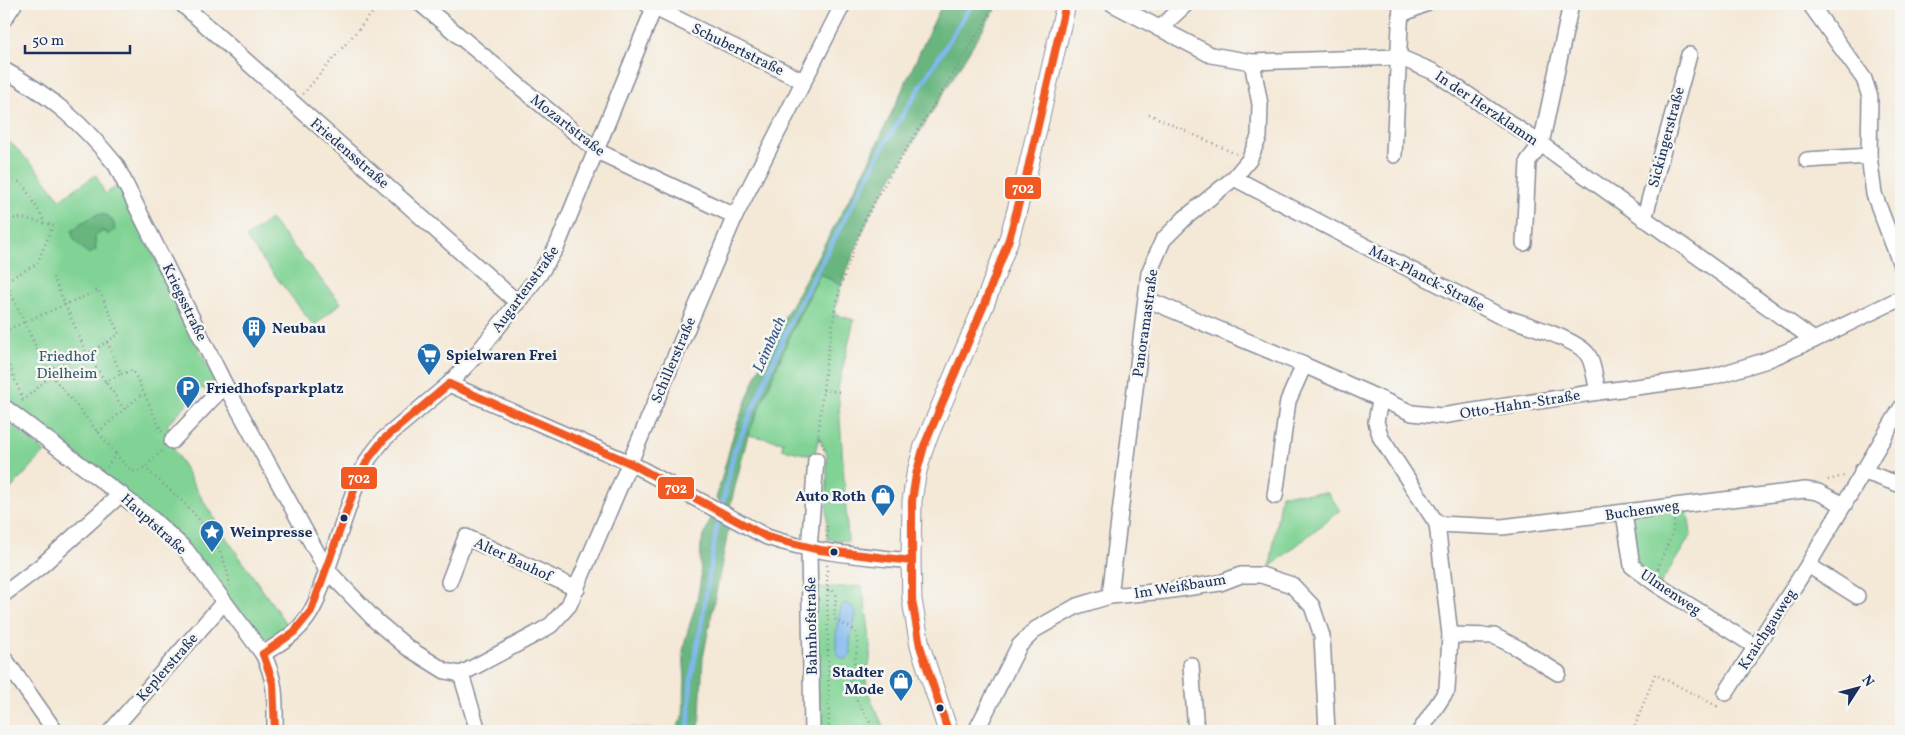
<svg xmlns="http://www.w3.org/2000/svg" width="1905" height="735" font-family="Vollkorn,serif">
  <rect width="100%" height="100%" fill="#f6f6f2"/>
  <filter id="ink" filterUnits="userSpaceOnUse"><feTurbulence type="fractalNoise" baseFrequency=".02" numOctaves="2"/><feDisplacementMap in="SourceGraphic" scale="10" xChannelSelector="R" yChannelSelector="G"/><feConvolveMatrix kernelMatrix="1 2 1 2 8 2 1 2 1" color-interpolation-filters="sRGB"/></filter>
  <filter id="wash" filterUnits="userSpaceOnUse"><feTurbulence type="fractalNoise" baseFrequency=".0096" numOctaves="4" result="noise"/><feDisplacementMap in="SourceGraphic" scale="20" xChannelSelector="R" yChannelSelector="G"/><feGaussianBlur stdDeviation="1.12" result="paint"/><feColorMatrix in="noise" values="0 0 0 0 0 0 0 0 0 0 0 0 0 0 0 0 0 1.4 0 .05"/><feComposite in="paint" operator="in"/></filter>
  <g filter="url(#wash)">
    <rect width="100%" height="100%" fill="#f4e8d6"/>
    <g fill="#80d394" stroke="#4e8179">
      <path d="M4 136 34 166 60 199 96 175 105 194 119 185 217 385 209 393 202 388 167 425 173 432 168 438 195 487 227 539 289 628 275 637 264 638 250 627 216 583 75 453 4 397Z"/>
      <path d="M270 219 341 303 314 326 246 238Z"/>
      <path d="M820 274 841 285 834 314 854 320 838 388 848 541 827 539V455L819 437 814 456 782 449 783 442 748 435 794 326Z"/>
      <path d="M4 407 13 414 12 425 45 452 4 496Z"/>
      <path d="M1328 493 1340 510 1270 567 1281 494Z"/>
      <path d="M1687 504 1691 535 1659 586 1632 566 1624 513Z"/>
      <path d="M862 586C866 611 871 634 870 659 870 666 865 673 866 681 868 698 879 715 885 731H812L810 588Z"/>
      <path d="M614 726 665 731H555Z"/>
    </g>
    <g fill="#68b57e" stroke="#42726e">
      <path d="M942 4H998L871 212 841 285 820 274 794 326 748 435 730 507 716 499 735 429 766 351 865 170Z"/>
      <path d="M98 214C108 214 114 219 115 230L109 235 104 231 98 233 95 236 96 250 89 254C82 248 72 241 72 231L81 223Z"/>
      <path d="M711 518 729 527 703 658 699 731H675L683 716 685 680 683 651 686 637 697 600 701 577 700 561 701 544Z"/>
    </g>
    <path fill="#80b7ef" stroke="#4e73a6" d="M846 603 855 609 856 614 850 640 851 655 848 658 844 660 837 655C834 639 837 620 842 605Z"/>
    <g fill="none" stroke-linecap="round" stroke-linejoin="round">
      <path stroke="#80b7ef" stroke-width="4.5" d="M688 731 691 679 701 626 716 533 734 452 792 318 887 140 972 4"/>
    </g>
  </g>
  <g filter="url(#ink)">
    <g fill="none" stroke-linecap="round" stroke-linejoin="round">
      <defs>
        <g id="minor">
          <path d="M182 4 518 303"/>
          <path d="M421 4 597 151 735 216"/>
          <path d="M647 4 803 81"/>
          <path d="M1113 4 1211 55 1252 62 1399 57 1434 72 1541 144 1814 340"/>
          <path d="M1810 4 1864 79 1870 97 1869 156 1874 194 1901 265"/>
          <path d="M1400 15 1425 4"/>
          <path d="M4 19 14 4"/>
          <path d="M1159 29 1186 4"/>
          <path d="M4 70C50 95 83 124 116 165L225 385 326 569 376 621 408 648 445 671 461 674 536 634 551 625 569 605 735 216 843 4"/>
          <path d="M1394 155 1401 4"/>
          <path d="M1807 160 1869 156"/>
          <path d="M1234 178 1500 316C1519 322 1578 339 1588 355 1594 364 1595 381 1598 392"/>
          <path d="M1644 219 1689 55"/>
          <path d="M1524 243 1528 161 1541 144 1571 4"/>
          <path d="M1146 299 1304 365 1412 413 1441 416 1598 392 1712 377 1764 361 1814 340 1901 298"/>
          <path d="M449 384 630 463 767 537C813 553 862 556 911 561"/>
          <path d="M1380 400 1376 422 1381 438 1437 524 1450 635 1447 690 1420 731"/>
          <path d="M4 407 150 517 186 550 263 654C277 682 275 701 275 731"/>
          <path d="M172 441 225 385"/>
          <path d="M1862 471 1901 485"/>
          <path d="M1275 496 1288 401 1304 365"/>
          <path d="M1624 513 1632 566 1659 586 1756 647"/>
          <path d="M1437 524 1502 527 1805 490 1818 492 1844 505"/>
          <path d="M1808 565 1857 596"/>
          <path d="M449 582 466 537 577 589"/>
          <path d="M4 594 41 566 121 494"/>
          <path d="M1110 596 1149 273 1163 240 1185 218 1234 178 1249 160 1259 137 1260 104 1252 62"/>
          <path d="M1450 635 1494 636 1518 648 1558 673"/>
          <path d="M263 654C288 638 304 629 316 602L358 479 369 458 384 439 449 384 476 355 539 275 557 246 654 8"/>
          <path d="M4 658 55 731"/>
          <path d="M1191 665 1196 731"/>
          <path d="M461 674 478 731"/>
          <path d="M1726 693 1808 565 1901 408"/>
          <path d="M111 731 224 602"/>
          <path d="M812 731 809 549 816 460"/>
          <path d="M976 731 1019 646 1036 629 1077 606 1110 596 1165 591 1220 583 1241 575H1261L1292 585 1312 606 1322 636 1327 731"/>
        </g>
        <path id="major" d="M948 731 920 646 912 600 911 561 912 501 916 475 924 446 984 305 1009 239 1026 177 1066 4"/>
      </defs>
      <use href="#minor" stroke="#888c9a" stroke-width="18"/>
      <use href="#major" stroke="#888c9a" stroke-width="21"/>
      <g stroke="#888c9a" stroke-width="2.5" stroke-dasharray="1 4" stroke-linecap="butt">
        <path d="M303 94 380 4"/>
        <path d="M1149 114 1236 154"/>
        <path d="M4 177 20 182 24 186 45 222"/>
        <path d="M4 219 21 218 53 225 37 264 5 281"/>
        <path d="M53 277 87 354 124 409"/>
        <path d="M5 281 47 370 116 454"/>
        <path d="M4 331 99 290 119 334 87 354 47 370"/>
        <path d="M107 342 121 374 133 370 162 432"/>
        <path d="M4 352 23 400"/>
        <path d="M105 382 121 374"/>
        <path d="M823 390 841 392"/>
        <path d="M22 401 51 376"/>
        <path d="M98 432 143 393"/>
        <path d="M824 448 818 435 826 364 835 308 841 285 863 224 878 195 996 4"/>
        <path d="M107 467 116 454C138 482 139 472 162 451"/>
        <path d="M144 467C183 502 222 531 230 586"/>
        <path d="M1828 480 1844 476"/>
        <path d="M827 537V525"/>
        <path d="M827 565 829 731"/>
        <path d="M1658 569C1662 553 1674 537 1674 520"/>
        <path d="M828 590H832L836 595 834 618C839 625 853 625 856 633 858 640 857 653 855 660 853 668 848 673 850 682 853 701 868 713 873 731"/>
        <path d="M1633 731 1655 674 1717 706 1718 704"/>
      </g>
      <use href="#minor" stroke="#fff" stroke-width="15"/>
      <use href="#major" stroke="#fff" stroke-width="19"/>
      <defs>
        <g id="bus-1">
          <path d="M449 384 630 463 767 537 820 550 911 561"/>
          <path d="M263 654 294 632 311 611 358 479 369 458 384 439 449 384"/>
          <path d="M263 654 273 683 275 731"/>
          <path d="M948 731 920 646 912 600V501L916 475 924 446 984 305 1009 239 1026 177 1066 4"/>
        </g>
      </defs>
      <use href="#bus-1" stroke="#f6f6f2" stroke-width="11"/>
      <use href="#bus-1" stroke="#f25922" stroke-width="8"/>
    </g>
  </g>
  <defs>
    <symbol id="building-pin" viewBox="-11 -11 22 30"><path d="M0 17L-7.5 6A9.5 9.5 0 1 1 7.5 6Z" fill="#1f6fb2" stroke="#f6f6f2"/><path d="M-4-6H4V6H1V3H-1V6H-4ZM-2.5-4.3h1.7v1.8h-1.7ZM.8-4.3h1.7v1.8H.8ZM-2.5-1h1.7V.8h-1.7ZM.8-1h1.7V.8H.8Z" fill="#fff"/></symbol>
    <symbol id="supermarket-pin" viewBox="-11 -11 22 30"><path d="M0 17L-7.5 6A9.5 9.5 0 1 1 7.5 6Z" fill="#1f6fb2" stroke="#f6f6f2"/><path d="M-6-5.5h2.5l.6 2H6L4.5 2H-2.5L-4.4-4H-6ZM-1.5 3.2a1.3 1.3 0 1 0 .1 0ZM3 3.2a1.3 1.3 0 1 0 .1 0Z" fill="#fff"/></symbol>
    <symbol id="parking-pin" viewBox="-11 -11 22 30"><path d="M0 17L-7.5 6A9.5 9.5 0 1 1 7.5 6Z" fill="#1f6fb2" stroke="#f6f6f2"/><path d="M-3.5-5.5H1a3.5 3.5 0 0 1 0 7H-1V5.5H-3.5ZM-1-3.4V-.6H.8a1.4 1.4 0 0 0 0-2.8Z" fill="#fff"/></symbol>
    <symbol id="shop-pin" viewBox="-11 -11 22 30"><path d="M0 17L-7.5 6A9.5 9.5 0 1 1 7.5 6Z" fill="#1f6fb2" stroke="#f6f6f2"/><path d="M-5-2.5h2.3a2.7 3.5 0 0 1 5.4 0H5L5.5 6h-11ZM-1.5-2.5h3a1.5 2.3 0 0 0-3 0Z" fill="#fff"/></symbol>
    <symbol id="sight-pin" viewBox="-11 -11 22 30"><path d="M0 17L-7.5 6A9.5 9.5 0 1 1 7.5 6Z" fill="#1f6fb2" stroke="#f6f6f2"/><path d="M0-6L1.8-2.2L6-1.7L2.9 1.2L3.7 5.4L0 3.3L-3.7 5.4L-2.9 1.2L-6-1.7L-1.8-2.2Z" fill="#fff"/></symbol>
  </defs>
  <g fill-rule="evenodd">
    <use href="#building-pin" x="240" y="314" width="28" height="38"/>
    <use href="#supermarket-pin" x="415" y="341" width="28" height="38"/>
    <use href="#parking-pin" x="174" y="374" width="28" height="38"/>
    <use href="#shop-pin" x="869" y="482" width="28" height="38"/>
    <use href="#sight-pin" x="198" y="518" width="28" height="38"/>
    <use href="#shop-pin" x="887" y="667" width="28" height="38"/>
  </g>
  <g fill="#1b2f5e" stroke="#f6f6f2" stroke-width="2">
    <circle cx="344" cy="518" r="4.5"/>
    <circle cx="834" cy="552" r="4.5"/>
    <circle cx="940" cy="708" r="4.5"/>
  </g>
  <g text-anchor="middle" stroke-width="5" stroke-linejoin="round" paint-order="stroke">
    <g font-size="15" fill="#1b2f5e" stroke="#f6f6f2">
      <text transform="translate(738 49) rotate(26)" y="5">Schubertstraße</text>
      <text transform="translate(1487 108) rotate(34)" y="5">In der Herzklamm</text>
      <text transform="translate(568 125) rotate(38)" y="5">Mozartstraße</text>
      <text transform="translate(1666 137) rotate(-75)" y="5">Sickingerstraße</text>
      <text transform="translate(350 153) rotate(41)" y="5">Friedensstraße</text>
      <text transform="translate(1427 278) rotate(27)" y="5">Max-Planck-Straße</text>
      <text transform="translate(525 289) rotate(-54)" y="5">Augartenstraße</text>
      <text transform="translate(185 302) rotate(64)" y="5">Kriegsstraße</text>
      <text transform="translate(1145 323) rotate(-82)" y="5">Panoramastraße</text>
      <text transform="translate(673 360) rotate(-67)" y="5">Schillerstraße</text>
      <text transform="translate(1520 404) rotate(-9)" y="5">Otto-Hahn-Straße</text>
      <text transform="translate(1642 510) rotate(-8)" y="5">Buchenweg</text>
      <text transform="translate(154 524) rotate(42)" y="5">Hauptstraße</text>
      <text transform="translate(513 559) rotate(25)" y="5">Alter Bauhof</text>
      <text transform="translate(1180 586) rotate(-9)" y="5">Im Weißbaum</text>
      <text transform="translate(1671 592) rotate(34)" y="5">Ulmenweg</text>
      <text transform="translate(811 626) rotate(-91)" y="5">Bahnhofstraße</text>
      <text transform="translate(1767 629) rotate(-57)" y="5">Kraichgauweg</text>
      <text transform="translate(167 667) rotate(-49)" y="5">Keplerstraße</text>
    </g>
    <g font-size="15" font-weight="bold" fill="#1b2f5e" stroke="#f6f6f2" text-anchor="start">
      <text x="272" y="333">Neubau</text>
      <text x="446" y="360">Spielwaren Frei</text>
      <text x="206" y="393">Friedhofsparkplatz</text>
      <text x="866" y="501" text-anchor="end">Auto Roth</text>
      <text x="230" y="537">Weinpresse</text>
      <text x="884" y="677" text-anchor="end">Stadter<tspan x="884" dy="17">Mode</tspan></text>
    </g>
    <g font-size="15" fill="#34586c" stroke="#f6f6f2">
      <text x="67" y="361">Friedhof<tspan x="67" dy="17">Dielheim</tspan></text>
    </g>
    <g font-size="16" font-style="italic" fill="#39588a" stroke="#f6f6f2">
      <text transform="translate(768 344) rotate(-66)" y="6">Leimbach</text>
    </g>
  </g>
  <g stroke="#f6f6f2" stroke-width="2">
    <rect x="1004" y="176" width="38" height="24" rx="5" fill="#f25922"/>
    <rect x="340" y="466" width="38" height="24" rx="5" fill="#f25922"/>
    <rect x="657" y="476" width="38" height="24" rx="5" fill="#f25922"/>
  </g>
  <g font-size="14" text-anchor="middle" font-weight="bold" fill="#fff">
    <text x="1023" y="193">702</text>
    <text x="359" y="483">702</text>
    <text x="676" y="493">702</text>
  </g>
  <rect width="1905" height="735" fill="none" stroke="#f6f6f2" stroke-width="20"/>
  <g transform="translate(1858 688) rotate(54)" stroke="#f6f6f2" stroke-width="4" paint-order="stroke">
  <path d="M0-4L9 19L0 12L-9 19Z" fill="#1b2f5e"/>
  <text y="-8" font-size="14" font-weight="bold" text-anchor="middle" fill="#1b2f5e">N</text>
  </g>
  <path d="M25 45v8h105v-8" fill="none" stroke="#1b2f5e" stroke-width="2.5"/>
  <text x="32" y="45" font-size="15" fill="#1b2f5e" stroke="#f6f6f2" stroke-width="4" paint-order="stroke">50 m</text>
</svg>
